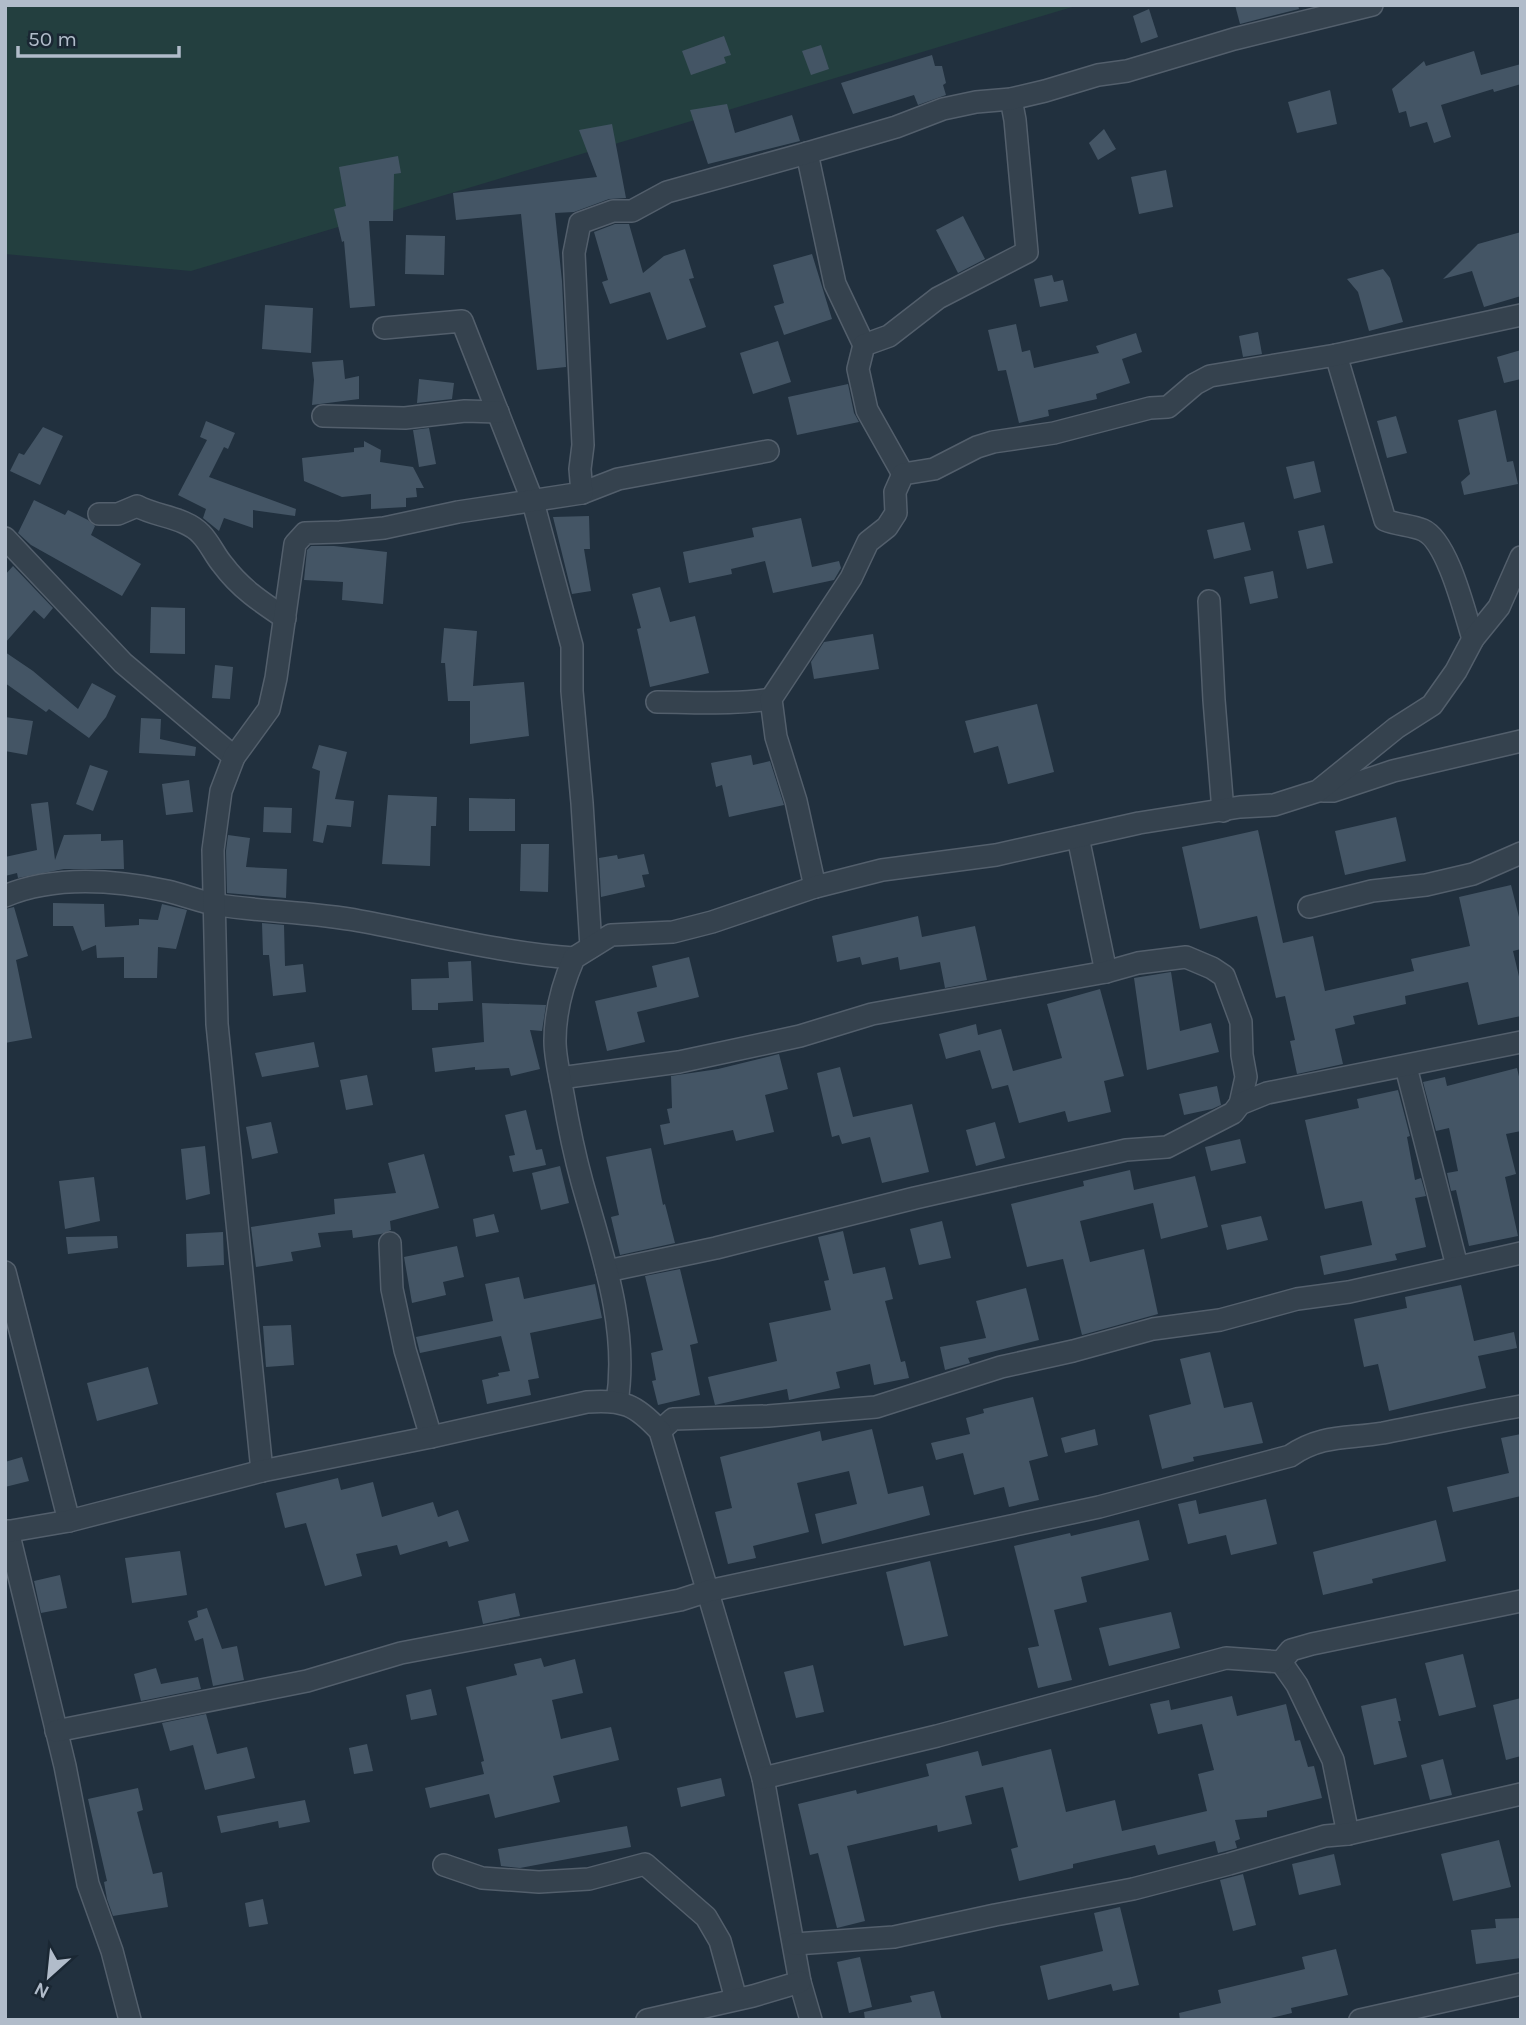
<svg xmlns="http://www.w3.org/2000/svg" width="1526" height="2025" font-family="Karla,sans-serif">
  <rect width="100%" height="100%" fill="#21303e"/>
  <path fill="#233f3f" d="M5 5H1079L191 271 5 254Z"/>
  <g fill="#445565">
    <path d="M1235 5H1298L1299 9 1240 24Z"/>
    <path d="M1149 9 1158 37 1141 43 1133 16Z"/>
    <path d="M724 36 731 55 724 57 726 63 691 75 682 51Z"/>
    <path d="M821 45 829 69 811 75 802 51Z"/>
    <path d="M1474 51 1481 75 1521 64V84L1494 92 1493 89 1441 105 1451 137 1434 143 1427 122 1410 127 1406 111 1399 113 1392 89 1424 61 1426 66Z"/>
    <path d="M932 55 935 66H942L946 83 943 85 946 95 918 105 914 95 853 114 841 83Z"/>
    <path d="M1330 90 1337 124 1297 133 1288 102Z"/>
    <path d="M727 104 735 133 792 115 800 141 708 164 690 110Z"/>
    <path d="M612 124 626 198 609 199 574 212 555 213 562 281 566 367 537 370 521 214 456 220 453 193 597 177 579 130Z"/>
    <path d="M1104 129 1116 149 1098 160 1089 143Z"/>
    <path d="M398 156 401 173 394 174 393 221H369L375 306 350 308 344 241 342 242 334 209 346 206 339 167Z"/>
    <path d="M1166 170 1173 207 1139 214 1131 177Z"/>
    <path d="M963 216 985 259 958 273 936 230Z"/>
    <path d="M615 224H629L643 273 664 256 685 249 694 278 689 279 706 327 667 340 650 292 610 304 602 282 608 280 594 232Z"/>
    <path d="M1521 232V296L1484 307 1472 271 1443 279 1478 244Z"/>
    <path d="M406 235 445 236 444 275 405 274Z"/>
    <path d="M812 254 832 319 784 335 774 306 784 303 773 265Z"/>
    <path d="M1383 269 1390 278 1403 322 1369 331 1358 292 1347 279Z"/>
    <path d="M1052 275 1054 282 1063 280 1068 301 1040 307 1034 279Z"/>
    <path d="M265 305 313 308 311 353 262 349Z"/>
    <path d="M1016 324 1022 352 1030 350 1034 368 1099 353 1096 346 1136 333 1142 352 1122 359 1130 383 1096 394 1097 399 1048 410 1049 416 1019 423 1006 370 998 371 988 330Z"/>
    <path d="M1258 332 1262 354 1243 357 1239 336Z"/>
    <path d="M778 341 791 382 753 394 740 353Z"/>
    <path d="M1521 350V379L1504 383 1497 357Z"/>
    <path d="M343 360 345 379 359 376V399L312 405 314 380 312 362Z"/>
    <path d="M419 379 454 383 452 399 417 403Z"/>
    <path d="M848 384 854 413 859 422 797 435 788 397Z"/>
    <path d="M1496 410 1507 462 1513 461 1518 484 1464 495 1461 482 1470 474 1458 420Z"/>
    <path d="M1396 416 1407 453 1387 458 1377 421Z"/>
    <path d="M206 421 235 433 228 449 224 447 209 477 296 509 295 516 253 510V528L224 518 219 531 203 518 206 509 178 495 207 440 200 437Z"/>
    <path d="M43 427 63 436 40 485 10 471 19 453 24 455Z"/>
    <path d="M429 428 436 464 419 467 413 430Z"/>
    <path d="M364 441 381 450 380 462 413 467 424 488H416L417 497 406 498V507L371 509V494L342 497 304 481 302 458 354 452V448L364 447Z"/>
    <path d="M1314 461 1321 492 1294 499 1286 467Z"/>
    <path d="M34 500 65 515 68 510 88 520 95 526 91 535 141 564 122 596 31 545 18 533Z"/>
    <path d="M589 516 590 549H584L591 591 572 594 553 517Z"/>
    <path d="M801 518 812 567 839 561 841 568 834 580 773 593 765 561 731 569 732 574 689 583 683 552 754 537 752 528Z"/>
    <path d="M1244 522 1251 550 1214 559 1207 530Z"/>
    <path d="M1324 525 1333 563 1307 569 1298 531Z"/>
    <path d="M311 546H334L387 552 383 604 342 600 343 582 304 580 307 550Z"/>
    <path d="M13 566 53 608 44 619 34 610 5 643V575Z"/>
    <path d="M1273 571 1278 598 1250 604 1244 577Z"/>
    <path d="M660 587 670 622 695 616 709 673 650 687 637 629 641 628 632 594Z"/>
    <path d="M151 607 185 608V654L150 653Z"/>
    <path d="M444 628 477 631 473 686 524 682 529 736 470 744V701H448L445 663H441Z"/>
    <path d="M873 634 879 669 814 679 811 662 824 642Z"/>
    <path d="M5 652 33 671 78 709 92 683 116 696 106 717 89 738 49 709 46 712 5 683Z"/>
    <path d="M215 665 233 667 230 699 212 698Z"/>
    <path d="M1037 704 1054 772 1008 784 998 746 974 753 965 721Z"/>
    <path d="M5 717 33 721 27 755 5 751Z"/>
    <path d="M141 718 161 719 160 739 196 747 195 756 139 753Z"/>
    <path d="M319 745 347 752 335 799 354 801 351 827 327 825 323 843 313 841 320 771 312 768Z"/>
    <path d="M751 755 753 765 770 761 784 805 729 817 722 785 716 787 711 763Z"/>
    <path d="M90 765 108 771 93 811 76 804Z"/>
    <path d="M189 780 193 812 166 815 162 784Z"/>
    <path d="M388 795 437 797 436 826H431L430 866 382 864Z"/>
    <path d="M469 798 515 799V831H469Z"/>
    <path d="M48 802 55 860 64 835 101 834V841L123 840 124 869H64L18 878 17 873 5 876V857L37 850 31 804Z"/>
    <path d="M264 807 292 808 291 833 263 832Z"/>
    <path d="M1396 817 1406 861 1345 875 1335 831Z"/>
    <path d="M1258 830 1283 943 1313 936 1325 991 1414 971 1411 959 1470 946 1459 897 1511 885 1521 925V949L1513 951 1521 985V1016L1478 1025 1468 982 1405 996 1406 1004 1353 1016 1355 1024 1335 1029 1343 1064 1297 1074 1290 1041 1295 1040 1285 996 1276 998 1257 916 1200 929 1182 847Z"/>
    <path d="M228 835 250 838 246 867 287 869 286 898 227 893 226 851Z"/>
    <path d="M521 844H549L548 892 520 891Z"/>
    <path d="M644 854 649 874 642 875 645 887 601 897 599 858 617 855 618 859Z"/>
    <path d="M53 903 104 904 105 927 139 925V919L158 920 162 904 187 910 176 949 158 947 157 978H124V957L97 958 96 945 82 951 73 926H53Z"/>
    <path d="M14 907 28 956 16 960 32 1038 5 1043V909Z"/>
    <path d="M918 916 922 937 975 926 987 980 945 988 940 962 900 970 898 957 862 965 860 957 837 962 832 936Z"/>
    <path d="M262 923 284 925 285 966 303 964 306 992 273 996 269 955H263Z"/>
    <path d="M689 957 699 997 637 1012 645 1042 607 1051 595 1001 657 987 652 966Z"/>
    <path d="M471 961 473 1001 438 1003V1010H412L411 979 449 978 448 962Z"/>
    <path d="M1171 972 1180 1031 1211 1023 1219 1052 1147 1070 1134 978Z"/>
    <path d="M1100 989 1124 1076 1104 1081 1111 1112 1068 1122 1065 1111 1019 1123 1008 1085 992 1089 980 1050 946 1059 939 1034 976 1024 978 1035 1001 1029 1013 1071 1062 1058 1047 1004Z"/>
    <path d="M482 1003 546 1005 542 1031 530 1030 540 1069 511 1076 509 1068 475 1070V1067L435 1072 432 1048 484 1042Z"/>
    <path d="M314 1042 319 1067 262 1077 255 1053Z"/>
    <path d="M779 1054 788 1089 765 1095 774 1132 736 1141 733 1130 664 1145 660 1125 670 1123 667 1109 672 1108 671 1076 718 1069Z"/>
    <path d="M840 1067 853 1117 912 1104 929 1172 882 1183 870 1137 842 1144 839 1135 832 1137 817 1073Z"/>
    <path d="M1517 1068 1521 1085V1131L1506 1134 1516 1174 1505 1177 1518 1236 1469 1246 1456 1190 1451 1191 1447 1173 1458 1171 1449 1128 1436 1131 1423 1082 1445 1077 1447 1086Z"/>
    <path d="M367 1075 373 1105 346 1110 340 1080Z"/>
    <path d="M1217 1086 1221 1105 1212 1109 1184 1115 1179 1094Z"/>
    <path d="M1398 1090 1410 1136 1407 1137 1415 1180 1421 1178 1426 1196 1415 1198 1426 1247 1395 1254 1397 1260 1324 1275 1320 1256 1372 1245 1362 1201 1325 1209 1305 1120 1359 1108 1357 1099Z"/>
    <path d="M526 1110 536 1150 542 1149 546 1165 513 1172 509 1156 515 1155 505 1115Z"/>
    <path d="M271 1122 278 1153 252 1159 246 1127Z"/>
    <path d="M995 1122 1005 1158 976 1166 966 1130Z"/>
    <path d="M1240 1139 1246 1163 1211 1171 1205 1147Z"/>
    <path d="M205 1146 210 1194 186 1200 181 1149Z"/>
    <path d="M651 1148 663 1205 665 1204 675 1243 620 1255 611 1217 619 1215 606 1157Z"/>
    <path d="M424 1154 439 1208 390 1221 391 1230 381 1234 353 1238 352 1230 318 1233 321 1247 291 1252 293 1261 256 1267 251 1227 335 1214 334 1199 396 1193 388 1163Z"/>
    <path d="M560 1166 569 1203 541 1210 532 1173Z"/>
    <path d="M1130 1170 1134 1190 1195 1176 1208 1227 1161 1239 1153 1203 1080 1221 1090 1262 1144 1249 1158 1314 1082 1335 1063 1259 1027 1267 1011 1204 1084 1186 1083 1181Z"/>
    <path d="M94 1177 100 1221 65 1229 59 1181Z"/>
    <path d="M494 1214 499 1232 476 1237 473 1219Z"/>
    <path d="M1261 1216 1268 1240 1227 1250 1221 1225Z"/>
    <path d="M942 1221 951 1258 919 1265 910 1229Z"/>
    <path d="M843 1231 853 1274 885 1267 893 1299 885 1301 901 1362 905 1361 909 1378 874 1385 870 1364 836 1372 840 1388 789 1400 787 1389 715 1405 708 1377 777 1361 769 1323 831 1310 824 1281 829 1280 818 1237Z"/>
    <path d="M223 1232 224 1265 187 1267 186 1234Z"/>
    <path d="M117 1236 118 1248 68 1254 66 1237Z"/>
    <path d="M457 1246 464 1277 443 1282 446 1295 412 1303 404 1257Z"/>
    <path d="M680 1269 698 1343 690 1345 700 1395 658 1405 652 1381 656 1380 651 1353 663 1350 645 1276Z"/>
    <path d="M519 1277 524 1299 595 1284 602 1318 530 1333 539 1378 528 1380 531 1395 487 1404 482 1380 499 1376 498 1373 510 1371 501 1336 420 1353 416 1337 493 1321 485 1284Z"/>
    <path d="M1461 1285 1474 1341 1514 1332 1517 1348 1478 1356 1486 1388 1389 1411 1378 1364 1364 1367 1354 1319 1407 1308 1405 1297Z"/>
    <path d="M1026 1288 1039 1340 968 1358 970 1363 945 1370 940 1347 986 1338 976 1301Z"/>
    <path d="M291 1325 294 1365 266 1367 263 1326Z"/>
    <path d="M1210 1352 1224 1408 1252 1402 1263 1443 1193 1457 1194 1461 1162 1469 1149 1415 1191 1404 1180 1359Z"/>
    <path d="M148 1367 158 1404 97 1421 87 1383Z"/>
    <path d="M1033 1397 1048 1456 1029 1461 1039 1500 1009 1507 1004 1487 974 1495 963 1453 936 1460 931 1443 970 1434 966 1418 984 1413 983 1409Z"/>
    <path d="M872 1429 888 1494 923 1486 930 1515 822 1544 815 1514 857 1504 849 1471 797 1483 809 1532 753 1546 756 1558 728 1564 715 1512 732 1508 720 1457 820 1431 822 1441Z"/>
    <path d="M1095 1429 1098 1445 1065 1453 1061 1438Z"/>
    <path d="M1521 1434V1496L1453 1512 1447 1487 1509 1473 1501 1438Z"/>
    <path d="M22 1457 29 1481 5 1487V1462Z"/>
    <path d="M338 1478 341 1490 373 1482 382 1517 433 1502 438 1517 458 1510 469 1541 449 1547 447 1541 400 1555 397 1545 356 1554 362 1576 325 1586 306 1523 285 1528 276 1493Z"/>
    <path d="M1266 1499 1277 1544 1231 1555 1226 1535 1188 1544 1178 1504 1196 1500 1199 1514Z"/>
    <path d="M1139 1520 1149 1560 1081 1577 1087 1602 1054 1610 1072 1680 1038 1688 1028 1648 1039 1646 1014 1546 1070 1533 1071 1536Z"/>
    <path d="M1436 1520 1446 1561 1372 1579 1373 1583 1323 1595 1313 1552Z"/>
    <path d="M180 1551 187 1595 132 1603 125 1558Z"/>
    <path d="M930 1561 948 1636 904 1646 886 1572Z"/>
    <path d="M60 1575 67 1608 41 1613 34 1581Z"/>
    <path d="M515 1593 520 1616 483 1624 478 1601Z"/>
    <path d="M207 1608 222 1649 237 1646 244 1680 213 1686 203 1638 195 1641 188 1621 198 1617 197 1611Z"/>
    <path d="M1171 1612 1180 1648 1109 1666 1099 1628Z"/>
    <path d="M1463 1654 1476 1707 1439 1716 1425 1663Z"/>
    <path d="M541 1658 544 1667 575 1659 583 1693 552 1700 561 1739 611 1727 619 1760 553 1776 560 1802 495 1818 489 1794 430 1808 425 1788 484 1774 481 1762 484 1761 466 1687 517 1675 514 1664Z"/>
    <path d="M813 1665 824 1712 796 1718 784 1672Z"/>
    <path d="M156 1668 161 1684 198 1677 201 1689 141 1701 134 1674Z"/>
    <path d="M431 1689 437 1715 411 1720 406 1695Z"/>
    <path d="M1232 1696 1237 1716 1286 1704 1295 1741 1300 1740 1308 1767 1314 1766 1322 1798 1267 1811V1817L1235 1820 1240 1839 1235 1841 1237 1848 1226 1851 1218 1853 1215 1841 1158 1855 1155 1845 1073 1864V1868L1019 1881 1011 1849 1018 1847 1003 1787 965 1796 972 1824 938 1832 937 1825 847 1846 865 1921 837 1928 818 1853 810 1855 798 1804 856 1790 857 1794 929 1776 926 1764 978 1751 982 1766 1051 1749 1066 1812 1115 1800 1122 1831 1207 1811 1198 1774 1214 1770 1202 1724 1158 1734 1150 1704 1169 1700 1171 1710Z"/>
    <path d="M1396 1698 1401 1721H1398L1407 1757 1374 1765 1361 1706Z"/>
    <path d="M1521 1698V1756L1506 1760 1493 1705Z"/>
    <path d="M206 1714 217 1754 247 1747 255 1778 205 1790 193 1745 170 1751 162 1723Z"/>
    <path d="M367 1744 373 1771 354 1774 349 1748Z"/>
    <path d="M1443 1759 1452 1795 1430 1800 1421 1765Z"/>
    <path d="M721 1778 725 1796 681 1807 677 1788Z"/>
    <path d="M138 1788 143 1810 137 1812 153 1874 162 1872 168 1907 113 1916 107 1899 104 1882 107 1881 88 1799Z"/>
    <path d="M305 1800 310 1822 279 1828 278 1821 221 1833 217 1816Z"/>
    <path d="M627 1826 631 1847 520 1868 501 1866 498 1849Z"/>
    <path d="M1499 1840 1511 1887 1453 1901 1441 1854Z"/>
    <path d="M1334 1854 1341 1885 1299 1895 1292 1864Z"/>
    <path d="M1243 1874 1256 1925 1233 1931 1220 1880Z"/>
    <path d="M263 1899 268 1924 249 1927 245 1903Z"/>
    <path d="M1120 1907 1139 1985 1113 1991 1111 1984 1048 2000 1040 1966 1103 1951 1094 1913Z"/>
    <path d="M1521 1918V1958L1476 1964 1471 1930 1496 1928 1495 1919Z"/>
    <path d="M1336 1949 1348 1995 1291 2008 1292 2013 1263 2020H1180L1179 2013 1221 2003 1218 1990 1305 1969 1302 1957Z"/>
    <path d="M860 1957 872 2007 849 2013 837 1962Z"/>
    <path d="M934 1991 942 2020H865L864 2012 912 2002 910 1996Z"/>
  </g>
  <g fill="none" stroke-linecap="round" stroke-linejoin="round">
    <defs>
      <g id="street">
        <path d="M807 153 835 284 864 345"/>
        <path d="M384 328 462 321 533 502 572 646V691L582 803 591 947"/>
        <path d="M1336 355 1385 520C1397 525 1411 525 1423 530 1448 541 1465 614 1473 639"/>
        <path d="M323 416 405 418 465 411 498 412"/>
        <path d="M903 474 867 410 858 369 864 345 889 336 938 298 1027 252 1015 120 1011 99"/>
        <path d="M582 493 618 479 768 451"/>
        <path d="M99 514H118L137 506C157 517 185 517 201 534 210 543 215 556 223 565 240 588 261 602 285 618"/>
        <path d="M5 538 123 663 234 757"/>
        <path d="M1209 601 1214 700 1223 811"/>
        <path d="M657 702C696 702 733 705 771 699"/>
        <path d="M1323 791H1333L1393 771 1521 741"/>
        <path d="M1078 837 1106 972"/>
        <path d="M815 887 796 801 776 737 771 699 851 578 868 542 887 527 896 513 895 492 903 474 934 469 977 447 993 442 1054 433 1150 408 1168 407 1195 384 1210 376 1336 355 1521 315"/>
        <path d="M5 896C55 875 115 880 167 891 184 895 201 902 218 905 265 912 313 912 360 921 432 934 501 953 574 958"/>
        <path d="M1309 907 1372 891 1426 885 1473 874 1521 853"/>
        <path d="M1406 1067 1457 1266"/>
        <path d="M560 1078 679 1062 800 1036 872 1014 1106 972 1138 963 1186 957 1212 968 1224 976 1241 1022 1242 1055 1246 1077 1240 1104"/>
        <path d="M390 1243 392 1289 405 1350 431 1437"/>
        <path d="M607 1271 716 1248 915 1198 1126 1150 1167 1147 1233 1113 1240 1104 1267 1093 1521 1042"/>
        <path d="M5 1272 69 1521"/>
        <path d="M617 1402C629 1328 602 1253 582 1182 574 1153 568 1123 563 1094 560 1077 555 1058 555 1041 555 1013 563 983 574 958L611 935 673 932 712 922 815 887 882 870 996 855 1139 823 1240 807 1274 805 1318 791 1396 728 1432 705 1456 671 1473 639 1499 607 1521 557"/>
        <path d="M660 1431 673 1419 768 1416 876 1407 1001 1367 1073 1351 1153 1329 1220 1320 1297 1299 1349 1292 1521 1253"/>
        <path d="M262 1471 217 1024 213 850 221 791 234 757 269 709 276 678 295 544 305 533 340 532 384 528 458 512 582 493 580 469 583 445 574 253 580 223 613 211H632L667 192 807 153 896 127 943 109 976 102 1011 99 1045 91 1098 75 1127 71 1234 39 1372 5"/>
        <path d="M8 1531 65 1766 88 1884 112 1951 130 2020"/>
        <path d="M5 1532 69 1521 262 1471 431 1437 587 1402C623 1399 636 1405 660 1431L763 1778 800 1982 811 2020"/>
        <path d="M1281 1662 1297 1685 1333 1760 1348 1834"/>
        <path d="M56 1731 307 1681 401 1653 680 1600 708 1591 1099 1507 1290 1456C1322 1434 1348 1439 1383 1433 1429 1424 1475 1414 1521 1406"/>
        <path d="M763 1778 937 1736 1226 1658 1281 1662 1291 1650 1312 1644 1521 1601"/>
        <path d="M444 1865 482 1878 539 1882 589 1879 645 1864 706 1917 720 1941 736 1999"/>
        <path d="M795 1944 894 1937 995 1915 1133 1889 1229 1864 1325 1836 1348 1834 1521 1794"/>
        <path d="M647 2020 753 1996 800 1982"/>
        <path d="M1360 2020 1521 1984"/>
      </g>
    </defs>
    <use href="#street" stroke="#535f6c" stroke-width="24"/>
    <use href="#street" stroke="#35424e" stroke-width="21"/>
  </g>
  <rect width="1526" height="2025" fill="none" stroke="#b1bcca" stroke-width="14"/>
  <g transform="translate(49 1976) rotate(207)" stroke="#1a2733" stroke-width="5" paint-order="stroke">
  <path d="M0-5L12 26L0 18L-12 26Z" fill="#b1bcca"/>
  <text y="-10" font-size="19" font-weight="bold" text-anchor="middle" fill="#b1bcca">N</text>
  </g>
  <path d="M18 46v10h161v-10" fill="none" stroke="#b1bcca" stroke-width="3.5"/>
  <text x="28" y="46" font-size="21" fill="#b1bcca" stroke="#1a2733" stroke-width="5" paint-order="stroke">50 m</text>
</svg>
